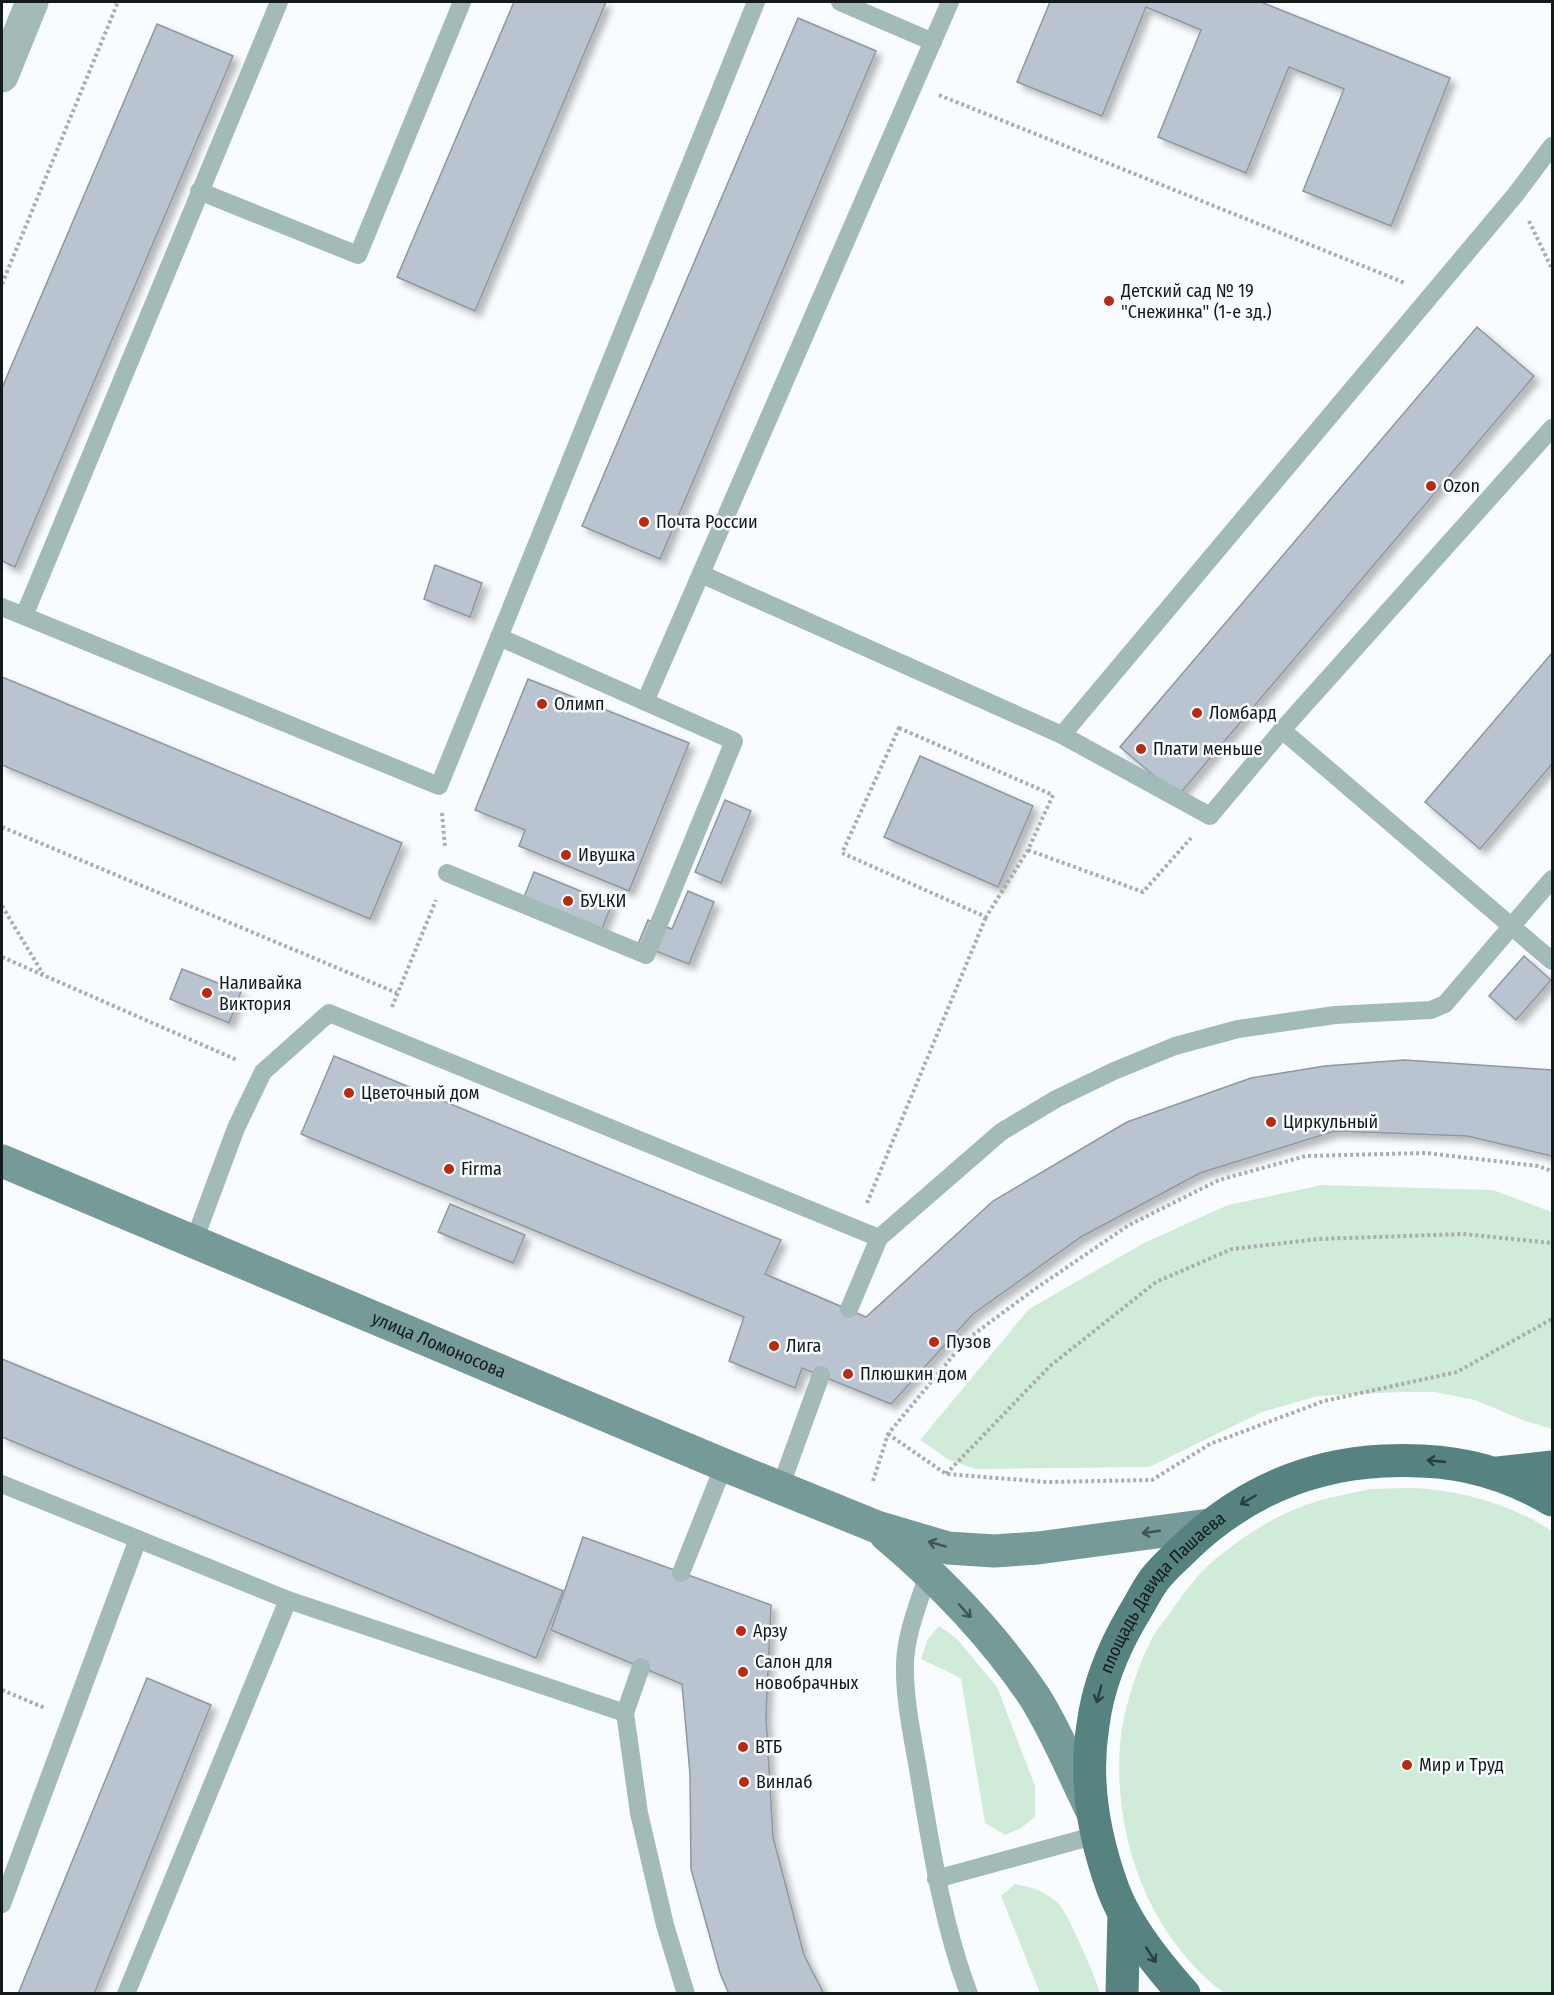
<svg xmlns="http://www.w3.org/2000/svg" width="1554" height="1995" font-family="'Fira Sans Condensed',sans-serif">
  <defs>
    <filter id="shadow"><feDropShadow dx="5.5" dy="5.5" stdDeviation="3" flood-color="#0004"/></filter>
  </defs>
  <rect width="100%" height="100%" fill="#f9fcfe"/>
  <g fill="#d1ebd9">
    <path d="M1322 1185 1493 1190 1552 1212V1429L1525 1421 1475 1400 1435 1392H1402L1318 1396 1262 1412 1149 1467 976 1469 949 1460 920 1440 1029 1309 1144 1243 1228 1205Z"/>
    <path d="M1371 1489C1389 1489 1408 1487 1427 1489 1471 1493 1515 1507 1552 1531V1993H1224C1148 1936 1113 1836 1120 1744 1123 1709 1136 1672 1151 1640 1156 1630 1165 1620 1172 1610 1186 1590 1202 1568 1223 1553 1251 1531 1283 1511 1318 1501 1335 1496 1353 1493 1371 1489Z"/>
    <path d="M939 1626 956 1638 997 1687 1035 1786V1817L1021 1828 1005 1835 985 1823 961 1679 955 1675 921 1659 928 1639Z"/>
    <path d="M1015 1884C1032 1887 1045 1891 1058 1903 1067 1911 1097 1980 1100 1993H1040L1001 1896Z"/>
  </g>
  <g fill="#bac3d0" stroke="#8e97a3" stroke-width="1.5" filter="url(#shadow)">
    <path d="M514 2H606L475 311 397 277Z"/>
    <path d="M1050 2H1261L1450 78 1391 226 1303 191 1344 89 1289 67 1246 173 1158 137 1201 30 1146 7 1102 116 1017 82Z"/>
    <path d="M798 18 876 51 660 559 582 526Z"/>
    <path d="M157 24 233 56 15 567 2 561V388Z"/>
    <path d="M1477 327 1534 376 1178 796 1120 747Z"/>
    <path d="M435 565 482 583 470 617 424 599Z"/>
    <path d="M1552 653V764L1480 849 1425 802Z"/>
    <path d="M2 677 402 843 370 919 2 765Z"/>
    <path d="M528 679 689 743 629 891 519 846 525 830 475 810Z"/>
    <path d="M920 756 1033 806 998 887 884 837Z"/>
    <path d="M725 800 751 811 721 883 695 872Z"/>
    <path d="M534 872 612 904 602 929 524 897Z"/>
    <path d="M688 891 714 902 689 964 638 944 648 920 672 929Z"/>
    <path d="M1524 956 1551 980 1516 1020 1489 996Z"/>
    <path d="M182 969 241 992 229 1023 170 999Z"/>
    <path d="M334 1056 781 1240 765 1274 866 1317 993 1201 1127 1122 1251 1078 1325 1066 1404 1060 1552 1070V1156L1467 1136 1335 1131 1200 1173 1081 1237 973 1314 891 1404 802 1368 795 1388 729 1361 744 1317 301 1134Z"/>
    <path d="M450 1204 525 1235 513 1263 438 1232Z"/>
    <path d="M2 1359 563 1591 536 1658 2 1437Z"/>
    <path d="M583 1537 771 1605 766 1716 773 1837 804 1955 824 1994H729L720 1973 691 1869 690 1774 682 1684 551 1630Z"/>
    <path d="M147 1678 211 1705 94 1994H18Z"/>
  </g>
  <g fill="none" stroke-linecap="round" stroke-linejoin="round">
    <g stroke="#a8adaf" stroke-width="4" stroke-dasharray="3 3" stroke-linecap="butt">
      <path d="M939 95 1405 283"/>
      <path d="M1529 221 1552 269"/>
      <path d="M2 284 118 2"/>
      <path d="M899 728 1053 795 1028 850 986 917 842 853Z"/>
      <path d="M442 813 445 847"/>
      <path d="M2 827 397 993"/>
      <path d="M1028 850 1143 892 1191 838"/>
      <path d="M2 906 43 974"/>
      <path d="M2 957 237 1060"/>
      <path d="M392 1007 436 900"/>
      <path d="M867 1203 986 917"/>
      <path d="M888 1434 946 1474 1047 1482 1152 1480 1210 1444 1324 1401 1457 1372 1552 1319"/>
      <path d="M946 1474 1050 1366 1156 1282 1232 1249 1319 1239 1463 1234 1552 1243"/>
      <path d="M873 1481 888 1434 966 1340 1032 1291 1129 1225 1219 1180 1306 1156 1426 1153 1538 1166 1552 1171"/>
      <path d="M2 1690 45 1708"/>
    </g>
    <g stroke="#a2bab8" stroke-width="18">
      <path d="M840 2 933 42"/>
      <path d="M199 191 358 255 462 2"/>
      <path d="M701 574 1062 735 1210 816 1282 730 1552 961"/>
      <path d="M2 607 439 786 756 2"/>
      <path d="M24 616 279 2"/>
      <path d="M645 702 950 2"/>
      <path d="M1282 730 1552 428"/>
      <path d="M1062 735 1516 194 1552 146"/>
      <path d="M447 873 646 955 734 741 499 637"/>
      <path d="M194 1241 236 1128 263 1072 329 1013 879 1238"/>
      <path d="M849 1309 879 1238 1001 1132 1056 1099 1114 1071 1175 1046 1238 1029 1335 1015 1431 1010 1445 1004 1552 879"/>
      <path d="M2 1484 288 1600 625 1713"/>
      <path d="M780 1488 821 1375"/>
      <path d="M929 1571C920 1600 906 1632 905 1663 904 1702 914 1743 920 1781 932 1853 943 1925 969 1994"/>
      <path d="M681 1573 724 1465"/>
      <path d="M641 1667 625 1713 639 1813 665 1925 686 1994"/>
      <path d="M936 1879 1097 1835"/>
      <path d="M2 1904 138 1539"/>
      <path d="M126 1994 288 1600"/>
    </g>
    <path stroke="#a2bab8" stroke-width="33" d="M2 76 32 2"/>
    <g stroke="#769a97" stroke-width="33">
      <path id="s1" d="M2 1161 724 1465 877 1527 948 1548 994 1551 1038 1548 1209 1525"/>
      <path d="M885 1534C941 1581 993 1635 1034 1696 1057 1732 1073 1773 1092 1811"/>
    </g>
    <g stroke="#56837f" stroke-width="33">
      <path d="M1498 1473 1552 1467"/>
      <path d="M1122 1994 1124 1913"/>
      <path id="s2" d="M1184 1994C1157 1964 1127 1927 1113 1889 1094 1837 1084 1780 1093 1725 1098 1685 1113 1649 1133 1615 1140 1604 1146 1591 1154 1580 1163 1568 1175 1558 1185 1548 1241 1494 1306 1465 1383 1461 1447 1458 1498 1468 1552 1500"/>
    </g>
  </g>
  <defs><path id="oneway-shaft" d="M-6 0H5M1.5-3L5.5 0L1.5 3" fill="none" stroke-width="1.6" stroke-linecap="round" stroke-linejoin="round" transform="scale(1.5)"/></defs>
  <g stroke="#2a3f3f">
    <use href="#oneway-shaft" transform="translate(1436 1461) rotate(-174)"/>
    <use href="#oneway-shaft" transform="translate(1248 1500) rotate(150)"/>
    <use href="#oneway-shaft" transform="translate(1099 1694) rotate(105)"/>
    <use href="#oneway-shaft" transform="translate(1151 1955) rotate(57)"/>
  </g>
  <g stroke="#405453">
    <use href="#oneway-shaft" transform="translate(1151 1532) rotate(172)"/>
    <use href="#oneway-shaft" transform="translate(937 1544) rotate(-164)"/>
    <use href="#oneway-shaft" transform="translate(965 1611) rotate(48)"/>
  </g>
  <g fill="#b72c10" stroke="#f9fcfe" stroke-width="2">
    <circle cx="1109" cy="301" r="6"/>
    <circle cx="1431" cy="486" r="6"/>
    <circle cx="644" cy="522" r="6"/>
    <circle cx="542" cy="704" r="6"/>
    <circle cx="1197" cy="713" r="6"/>
    <circle cx="1141" cy="749" r="6"/>
    <circle cx="566" cy="855" r="6"/>
    <circle cx="568" cy="901" r="6"/>
    <circle cx="207" cy="993" r="6"/>
    <circle cx="349" cy="1093" r="6"/>
    <circle cx="1271" cy="1122" r="6"/>
    <circle cx="449" cy="1169" r="6"/>
    <circle cx="934" cy="1342" r="6"/>
    <circle cx="774" cy="1346" r="6"/>
    <circle cx="848" cy="1374" r="6"/>
    <circle cx="741" cy="1631" r="6"/>
    <circle cx="743" cy="1672" r="6"/>
    <circle cx="743" cy="1747" r="6"/>
    <circle cx="1407" cy="1765" r="6"/>
    <circle cx="744" cy="1782" r="6"/>
  </g>
  <g text-anchor="middle" stroke-width="5" stroke-linejoin="round" paint-order="stroke">
    <g font-size="18" fill="#131a1c" stroke="#f9fcfe" text-anchor="start">
      <text x="1121" y="297">Детский сад № 19<tspan x="1121" dy="21">"Снежинка" (1-е зд.)</tspan></text>
      <text x="1443" y="492">Ozon</text>
      <text x="656" y="528">Почта России</text>
      <text x="554" y="710">Олимп</text>
      <text x="1209" y="719">Ломбард</text>
      <text x="1153" y="755">Плати меньше</text>
      <text x="578" y="861">Ивушка</text>
      <text x="580" y="907">БУLКИ</text>
      <text x="219" y="989">Наливайка<tspan x="219" dy="21">Виктория</tspan></text>
      <text x="361" y="1099">Цветочный дом</text>
      <text x="1283" y="1128">Циркульный</text>
      <text x="461" y="1175">Firma</text>
      <text x="946" y="1348">Пузов</text>
      <text x="786" y="1352">Лига</text>
      <text x="860" y="1380">Плюшкин дом</text>
      <text x="753" y="1637">Арзу</text>
      <text x="755" y="1668">Салон для<tspan x="755" dy="21">новобрачных</tspan></text>
      <text x="755" y="1753">ВТБ</text>
      <text x="1419" y="1771">Мир и Труд</text>
      <text x="756" y="1788">Винлаб</text>
    </g>
    <g font-size="18" fill="#131a1c" stroke="#f9fcfe">
      <text dy="6" stroke="none"><textPath href="#s1" startOffset="474">улица Ломоносова</textPath></text>
      <text dy="6" stroke="none"><textPath href="#s2" startOffset="448">площадь Давида Пашаева</textPath></text>
    </g>
  </g>
  <rect width="1554" height="1995" fill="none" stroke="#131a1c" stroke-width="6"/>
</svg>
